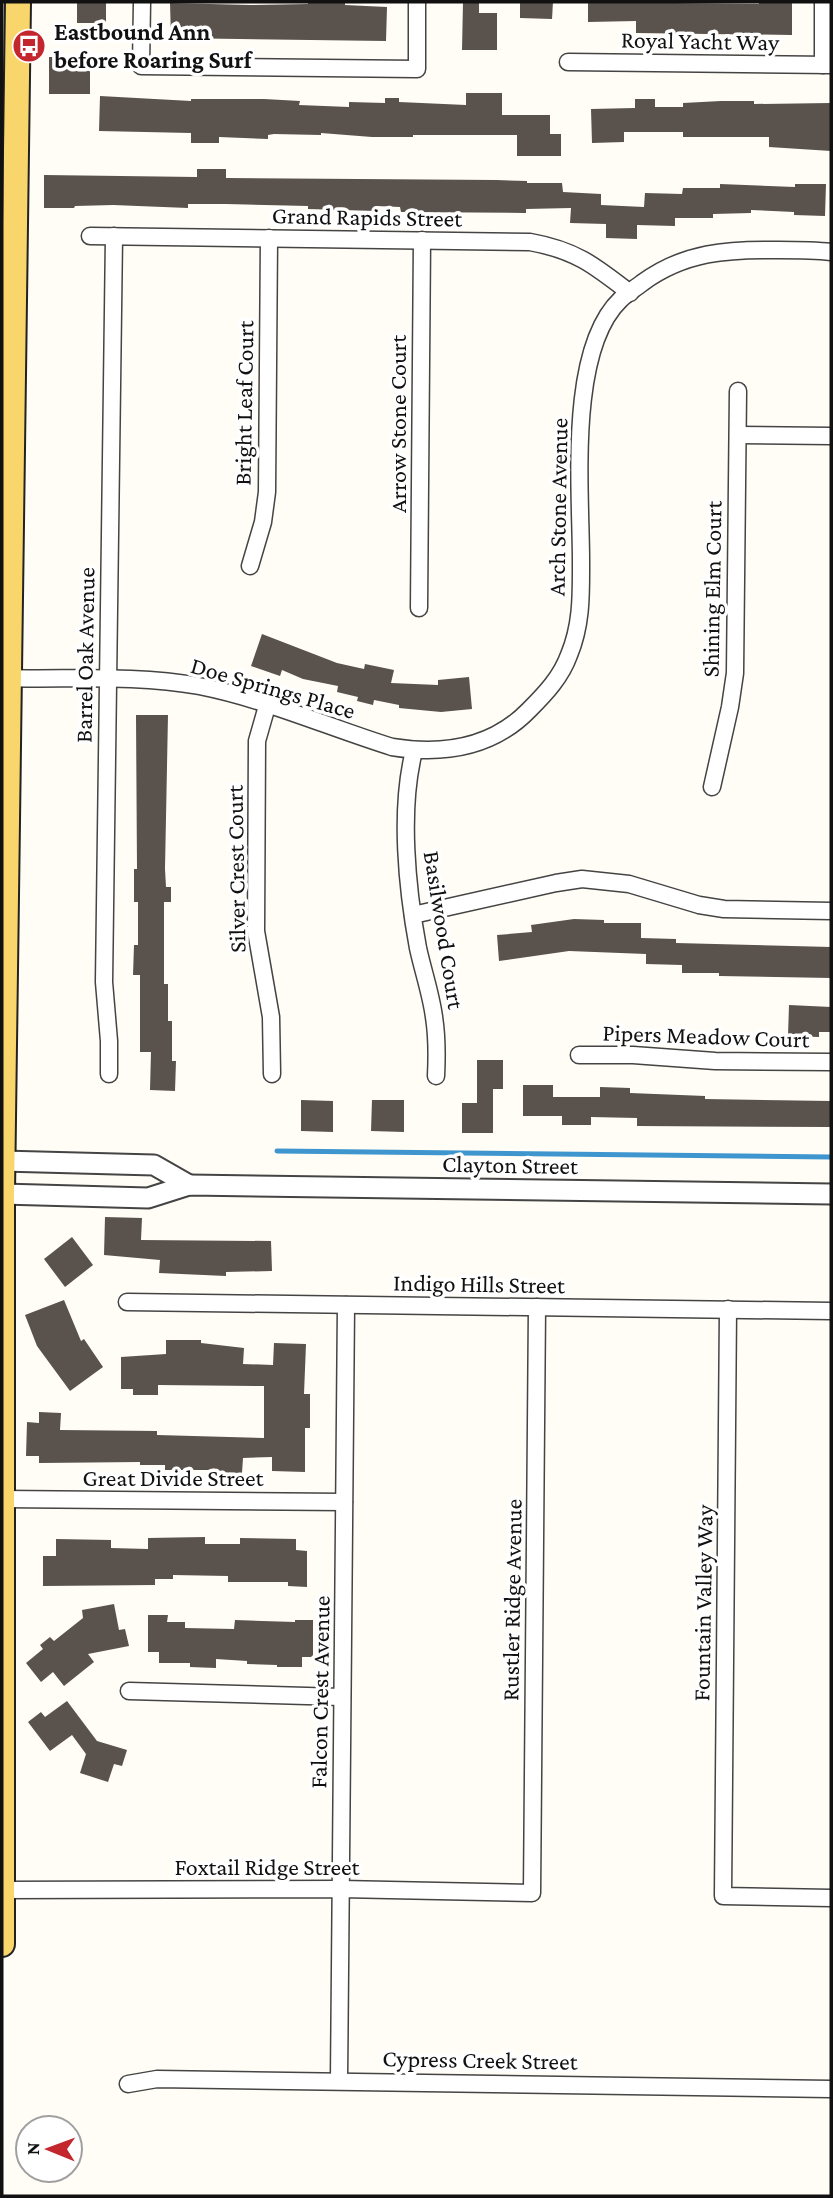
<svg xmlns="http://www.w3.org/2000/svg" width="833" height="2198" font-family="'Crimson Pro',serif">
  <rect width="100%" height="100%" fill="#fffdf5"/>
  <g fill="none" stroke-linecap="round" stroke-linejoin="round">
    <path stroke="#3f96cf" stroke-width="5" d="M277 1151 831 1157"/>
  </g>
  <g fill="#5a524d">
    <rect x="77" y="2" width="29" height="21"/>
    <path d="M308 2H345V5L387 7 386 41 171 38 170 3 250 5 308 4Z"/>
    <path d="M463 2H479V13H497V50H462Z"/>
    <path d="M520 2H553L552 19 520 18Z"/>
    <path d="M588 2 759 4V2H792V35L636 33V21L588 22Z"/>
    <path d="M49 57H76V65H90V94H49Z"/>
    <path d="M466 93H502V115H550V134H561V156H517V135H413V137H372L321 133V135L274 134 268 135V139L219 137V143H191V133L99 131 100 96 191 101V99H264L300 101 299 105 349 107V102L385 103V98H399V102L466 105Z"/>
    <path d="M635 99H655V107H683V103L721 101H754V104L831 103V151L769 147V137H683V132H624V142L592 143 591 109 635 108Z"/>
    <path d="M197 169H226V178L496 180 527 181V183H562L563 192 601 194V205L644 207 645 193 682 194 683 188H720V184L795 187V184H826L825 216 794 215V212L751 210V213L713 214V218H675V226L637 225V239L606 238V224L570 223 571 208 526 209V213L401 212 400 207 376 206V211L308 209V206L226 204H188V208L113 205 75 206 74 208H44V175L197 177Z"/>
    <path d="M262 634 337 663 364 669 365 664 394 670 391 683 438 685V680L469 677 472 709 441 712 399 708V705L374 700 373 705 357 701 358 697 337 692 338 686 303 679 282 670 280 676 251 666Z"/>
    <path d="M136 715H168L165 869 166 887H171V902H164V984H168V1021H172V1061H176L175 1091 150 1090 151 1052H140V975H133L134 945H138V902H134V869H137Z"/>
    <path d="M574 919 604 920V923H641V938L676 939V943L831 947V978L719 976V973H682V965L646 964V954L569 951 499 961 497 935 532 932 531 925Z"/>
    <path d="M789 1005 831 1007V1032H819V1037L788 1036Z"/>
    <path d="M477 1060H503V1089H493V1133H462V1103H477Z"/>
    <path d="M523 1085H553V1097H600V1087L630 1088V1093L705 1096V1099L831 1101V1127L637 1126V1118L591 1117V1125H562V1116H523Z"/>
    <path d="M301 1100 333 1101V1132L301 1131Z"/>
    <path d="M372 1100H404V1132L371 1131Z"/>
    <path d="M105 1217 142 1218 141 1240 271 1241 272 1271 226 1272V1276L159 1273 160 1260 104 1255Z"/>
    <path d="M72 1237 93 1265 65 1287 44 1259Z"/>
    <path d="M64 1300 81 1341 84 1339 103 1367 70 1391 37 1346 25 1315Z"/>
    <path d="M166 1340H201V1343L244 1348 243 1364 273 1365 274 1343 306 1344 304 1394H310V1428H305V1472L272 1471V1457L243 1458 242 1473 208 1472V1470H165V1465H140V1462L39 1463V1456H26L27 1422 39 1423V1412L61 1413 60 1430 157 1431V1435L264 1438V1386L158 1385V1395H133V1389H121V1357L166 1354Z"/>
    <path d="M205 1537V1544H240V1538L296 1539V1550L307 1551V1587L288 1586V1582H228V1576L173 1575V1579H155V1585L43 1586V1556H56V1539L111 1540V1548L148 1549V1538Z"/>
    <path d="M114 1604 119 1630 125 1629 129 1646 88 1654 94 1662 64 1686 53 1672 41 1682 26 1663 43 1649 40 1645 50 1637 54 1641 83 1618 82 1610Z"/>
    <path d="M148 1615H168L167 1622H185V1628L234 1629 235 1620 295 1622V1620H313V1657H302V1667H277V1665L247 1664V1661L216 1659V1668L190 1667V1663H159V1652H148Z"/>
    <path d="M67 1701 97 1741 127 1750 122 1766 114 1764 108 1782 80 1773 86 1754 72 1735 50 1751 28 1722 41 1712 45 1717Z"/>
  </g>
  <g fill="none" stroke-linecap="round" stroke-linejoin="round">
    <defs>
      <g id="minor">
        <path d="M142 2 141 66 417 69V2"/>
        <path d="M568 62 831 65"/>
        <path d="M823 65V2"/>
        <path d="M90 236 530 242C575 250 594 265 630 293"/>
        <path d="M738 435 831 436"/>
        <path d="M250 566 263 522 267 492 269 238"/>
        <path d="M419 608 422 240"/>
        <path d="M2 678C67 680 134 674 199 686 265 699 328 727 392 747 442 755 492 748 529 710 546 693 561 677 569 655 582 624 581 593 581 561 581 491 567 350 621 299 627 293 636 288 642 283 684 252 728 249 778 250 796 250 814 250 831 252"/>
        <path d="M267 706 257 741 256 931 271 1017 272 1074"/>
        <path d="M414 751C399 810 407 889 418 948 423 971 431 994 434 1017 437 1036 437 1056 436 1076"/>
        <path d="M712 787 730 707 735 673 738 391"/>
        <path d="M413 915 556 883 582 879 629 884 699 905 724 909 831 911"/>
        <path d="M579 1055H633L715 1061 831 1062"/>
        <path d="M109 1074V1041L104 982 114 236"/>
        <path d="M127 1302 831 1311"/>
        <path d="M728 1309 723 1896 831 1898"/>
        <path d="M2 1499 344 1502"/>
        <path d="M129 1691 342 1697"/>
        <path d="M2 1890 341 1889 532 1893 537 1307"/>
        <path d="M339 2080 346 1305"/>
        <path d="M128 2084 157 2079 831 2089"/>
      </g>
      <g id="tertiary">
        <path d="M2 1161 154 1165 189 1185"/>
        <path d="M2 1194 148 1198 189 1185 831 1194"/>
      </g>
      <g id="primary">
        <path d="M2 1193 18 2"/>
        <path d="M2 1199V1944"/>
      </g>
    </defs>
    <use href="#minor" stroke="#444" stroke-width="19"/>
    <use href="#tertiary" stroke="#444" stroke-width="23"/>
    <use href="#primary" stroke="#222" stroke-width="28"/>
    <use href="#minor" stroke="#fff" stroke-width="16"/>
    <use href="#tertiary" stroke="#fff" stroke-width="19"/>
    <use href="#primary" stroke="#f9d66b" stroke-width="24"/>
  </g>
  <defs>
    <symbol id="bus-disc" viewBox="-11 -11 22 22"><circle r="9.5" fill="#c4262e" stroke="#fff"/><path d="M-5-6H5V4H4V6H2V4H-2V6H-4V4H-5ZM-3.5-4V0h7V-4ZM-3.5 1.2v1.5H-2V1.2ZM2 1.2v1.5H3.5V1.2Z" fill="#fff"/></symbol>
  </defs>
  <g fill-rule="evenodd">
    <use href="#bus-disc" x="10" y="27" width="38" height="38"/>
  </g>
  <g text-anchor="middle" stroke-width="7" stroke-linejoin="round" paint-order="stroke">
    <g font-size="24" font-weight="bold" fill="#111" stroke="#fff" text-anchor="start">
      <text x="54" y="40">Eastbound Ann<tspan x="54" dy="28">before Roaring Surf</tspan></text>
    </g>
    <g font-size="24" fill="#111" stroke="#fff">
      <text transform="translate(700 41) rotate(1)" y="8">Royal Yacht Way</text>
      <text transform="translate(367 217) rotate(1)" y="8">Grand Rapids Street</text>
      <text transform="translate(244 403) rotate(-89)" y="8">Bright Leaf Court</text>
      <text transform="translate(398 424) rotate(-90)" y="8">Arrow Stone Court</text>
      <text transform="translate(558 507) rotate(-89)" y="8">Arch Stone Avenue</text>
      <text transform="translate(712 589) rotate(-89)" y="8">Shining Elm Court</text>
      <text transform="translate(85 655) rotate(-89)" y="8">Barrel Oak Avenue</text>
      <text transform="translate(273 688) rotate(16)" y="8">Doe Springs Place</text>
      <text transform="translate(236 869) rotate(-91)" y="8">Silver Crest Court</text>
      <text transform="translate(444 930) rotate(81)" y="8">Basilwood Court</text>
      <text transform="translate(706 1036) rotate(2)" y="8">Pipers Meadow Court</text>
      <text transform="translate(510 1165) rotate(1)" y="8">Clayton Street</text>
      <text transform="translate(479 1284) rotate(1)" y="8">Indigo Hills Street</text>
      <text x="173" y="1486">Great Divide Street</text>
      <text transform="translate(512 1600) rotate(-89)" y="8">Rustler Ridge Avenue</text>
      <text transform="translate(703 1603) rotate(-89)" y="8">Fountain Valley Way</text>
      <text transform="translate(320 1692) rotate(-89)" y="8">Falcon Crest Avenue</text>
      <text x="267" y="1875">Foxtail Ridge Street</text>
      <text transform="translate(480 2060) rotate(1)" y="8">Cypress Creek Street</text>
    </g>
  </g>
  <rect width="833" height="2198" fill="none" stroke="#111111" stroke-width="7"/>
  <g transform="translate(49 2149) rotate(271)"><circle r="33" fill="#ffffff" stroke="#a0a0a0" stroke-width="2"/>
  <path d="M0-5L12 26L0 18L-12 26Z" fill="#c4262e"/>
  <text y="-10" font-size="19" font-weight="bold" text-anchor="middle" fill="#111111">N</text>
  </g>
</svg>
